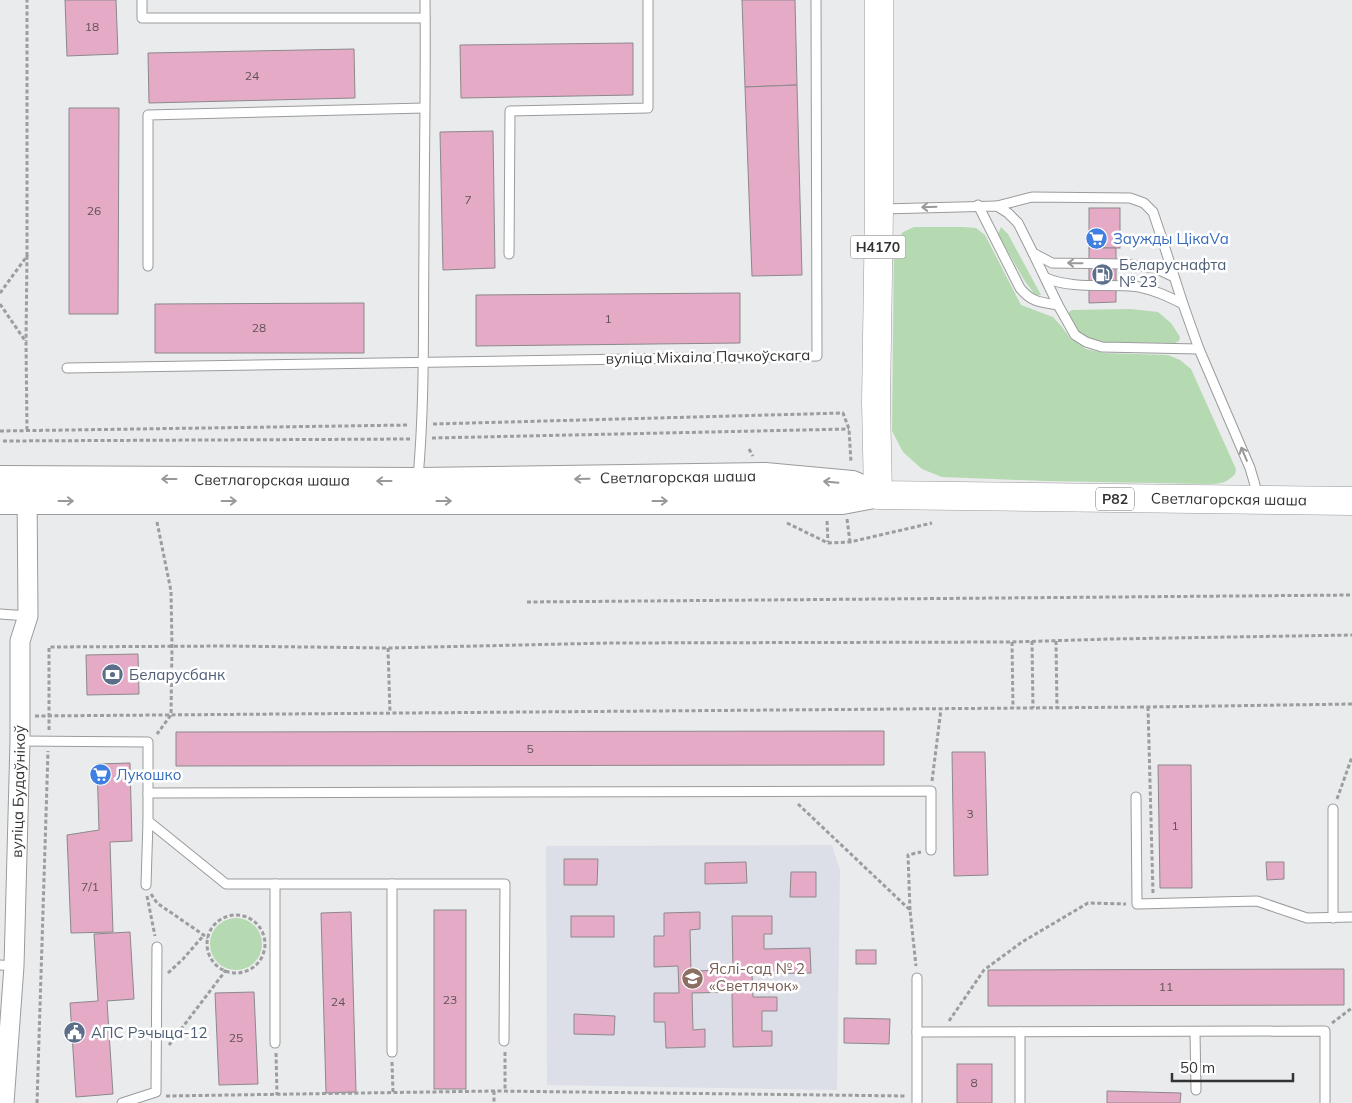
<svg xmlns="http://www.w3.org/2000/svg" width="1352" height="1103" font-family="Mulish,sans-serif">
  <rect width="100%" height="100%" fill="#eaebed"/>
  <path fill="#dddfe8" d="M832 845 840 870 837 1090 547 1085 546 846Z"/>
  <g fill="#b5d9b0">
    <path d="M914 227H964L976 228 985 235 1021 305 1053 317 1062 327 1071 339 1086 349 1104 353 1168 355 1180 360 1191 369 1236 469 1235 474C1227 483 1220 484 1208 484L1045 481 942 477 922 469 903 452 892 431 894 243 903 232Z"/>
    <path d="M1001 227 1008 234 1041 295 1036 296 1024 280 998 234Z"/>
    <path d="M1131 309 1158 312 1171 323 1180 337 1179 341 1175 343 1105 342 1088 339 1079 333 1069 316V312L1072 310Z"/>
    <circle cx="236" cy="944" r="26"/>
  </g>
  <g fill="#e5aac6" stroke="#8b898a">
    <path d="M65 0H116L118 54 67 56Z"/>
    <path d="M742 0H795L797 85 745 87Z"/>
    <path d="M633 43V95L461 98 460 45Z"/>
    <path d="M354 49 355 98 149 103 148 53Z"/>
    <path d="M797 85 802 275 752 276 745 87Z"/>
    <path d="M69 108H119L118 314H69Z"/>
    <path d="M493 131 495 268 443 270 440 132Z"/>
    <rect x="1089" y="208" width="31" height="40"/>
    <path d="M1089 248H1116V302L1089 303Z"/>
    <path d="M740 293V343L476 346V295Z"/>
    <path d="M364 303V353H155V304Z"/>
    <path d="M138 654 139 694 87 695 86 655Z"/>
    <path d="M884 731V765L176 766V732Z"/>
    <path d="M952 752H985L988 875 954 876Z"/>
    <path d="M130 763 132 841 110 842 113 932 71 933 67 835 99 830 97 764Z"/>
    <path d="M1158 765H1191L1192 888H1160Z"/>
    <path d="M564 859H598L597 885H564Z"/>
    <path d="M746 862 747 883 705 884V863Z"/>
    <path d="M1266 862H1284V879L1267 880Z"/>
    <path d="M791 872H816V897H790Z"/>
    <rect x="434" y="910" width="32" height="179"/>
    <path d="M351 912 356 1092 326 1093 321 913Z"/>
    <path d="M700 912V929L690 930 691 971 733 970 732 916H772V934H764V949L810 948 811 973 752 974 753 997H777V1011H762V1031H772V1046L733 1047 732 992 692 993 693 1030 705 1029V1047L666 1048 665 1022H654V993H679L678 966 654 967V936H664V913Z"/>
    <rect x="571" y="916" width="43" height="21"/>
    <path d="M130 932 134 999 107 1001 113 1094 76 1097 70 1003 98 1001 94 934Z"/>
    <rect x="856" y="950" width="20" height="14"/>
    <path d="M1344 969V1005L988 1006V970Z"/>
    <path d="M254 992 258 1084 219 1085 215 993Z"/>
    <path d="M574 1014 615 1016 614 1035 574 1034Z"/>
    <path d="M844 1018 890 1019 889 1044 844 1043Z"/>
    <rect x="957" y="1064" width="35" height="39"/>
    <path d="M1107 1091 1181 1093 1180 1103H1107Z"/>
  </g>
  <g fill="none" stroke-linecap="round" stroke-linejoin="round">
    <defs>
      <g id="lane">
        <path d="M142 0V18H425"/>
        <path d="M978 205 1020 288C1032 303 1041 302 1058 305"/>
        <path d="M997 206 1032 197 1130 198 1144 203 1153 212 1162 239 1183 304 1199 349 1250 468 1255 485 1256 498"/>
        <path d="M883 209 997 206 1008 213 1018 223 1033 253 1058 305 1075 335 1086 342 1102 347 1199 349"/>
        <path d="M1033 253 1052 263 1124 264 1155 268 1174 277"/>
        <path d="M509 254 510 111 648 108V0"/>
        <path d="M148 266V115L424 108"/>
        <path d="M1046 278C1075 290 1108 283 1139 287 1155 290 1169 297 1183 304"/>
        <path d="M67 368 817 356 816 0"/>
        <path d="M418 478C425 400 423 321 424 243 424 162 426 81 425 0"/>
        <path d="M0 614 28 616"/>
        <path d="M20 741 148 742V793L931 791V850"/>
        <path d="M148 793V821L226 884H505L504 1041"/>
        <path d="M1136 797 1137 904 1257 901 1307 918 1352 917"/>
        <path d="M146 885 148 821"/>
        <path d="M1333 918V809"/>
        <path d="M0 965 14 966"/>
        <path d="M917 978V1032"/>
        <path d="M1020 1032V1103"/>
        <path d="M1195 1032 1196 1090"/>
        <path d="M275 1043V884"/>
        <path d="M392 1052V884"/>
        <path d="M122 1103 156 1092 157 947"/>
        <path d="M917 1103V1032L1321 1031H1325V1103"/>
      </g>
      <g id="street">
        <path id="s1" d="M4 1103 14 966 20 741V641L28 616 27 488"/>
      </g>
      <g id="secondary">
        <path id="s2" d="M0 479 418 481 765 476 852 484 878 495"/>
        <path d="M0 501H842L874 495"/>
      </g>
      <g id="primary">
        <path id="s3" d="M879 0V209L876 402 878 495 1352 501"/>
      </g>
    </defs>
    <use href="#lane" stroke="#9a9b9c" stroke-width="11"/>
    <use href="#street" stroke="#9a9b9c" stroke-width="21"/>
    <use href="#secondary" stroke="#9a9b9c" stroke-width="28"/>
    <use href="#primary" stroke="#9a9b9c" stroke-width="29"/>
    <g stroke="#9d9d9f" stroke-width="3" stroke-dasharray="4 2.5" stroke-linecap="butt">
      <path d="M27 256V0"/>
      <path d="M0 293 27 256 26 341"/>
      <path d="M0 304 26 342 27 430"/>
      <path d="M433 424 843 413 849 429 851 463"/>
      <path d="M0 431 409 425"/>
      <path d="M432 438 849 429"/>
      <path d="M3 441 411 439"/>
      <path d="M749 449 753 456"/>
      <path d="M847 519 850 542"/>
      <path d="M827 521 828 542"/>
      <path d="M157 522 171 591 172 646 171 715 157 734"/>
      <path d="M787 523 828 543 850 542 932 523"/>
      <path d="M527 602 1352 595"/>
      <path d="M1032 641 1033 708"/>
      <path d="M1056 641 1057 708"/>
      <path d="M1012 642 1013 708"/>
      <path d="M388 648 390 713"/>
      <path d="M1148 707 1153 894"/>
      <path d="M35 716 1148 707 1352 704"/>
      <path d="M49 730V647L227 646 388 648 609 643 1012 642 1111 639 1352 635"/>
      <path d="M932 781 941 709"/>
      <path d="M1337 799 1352 757"/>
      <path d="M798 804 910 910 916 966"/>
      <path d="M151 894 157 903 208 938"/>
      <path d="M147 896 155 936"/>
      <path d="M910 910 908 855 921 852"/>
      <circle cx="236" cy="944" r="29"/>
      <path d="M168 973 183 959 204 935"/>
      <path d="M949 1021 984 970 1022 942 1088 903 1126 904"/>
      <path d="M1332 1023 1352 1008"/>
      <path d="M169 1045 226 970"/>
      <path d="M505 1052V1091"/>
      <path d="M276 1053 277 1095"/>
      <path d="M392 1062 393 1092"/>
      <path d="M494 1091V1103"/>
      <path d="M166 1096 494 1091 907 1096"/>
      <path d="M37 1103 48 751"/>
    </g>
    <use href="#lane" stroke="#fff" stroke-width="9"/>
    <use href="#street" stroke="#fff" stroke-width="19"/>
    <use href="#secondary" stroke="#fff" stroke-width="26"/>
    <use href="#primary" stroke="#fff" stroke-width="28"/>
  </g>
  <defs><path id="oneway-shaft" d="M-6 0H5M1.5-3L5.5 0L1.5 3" fill="none" stroke-width="1.6" stroke-linecap="round" stroke-linejoin="round" transform="scale(1.25)"/></defs>
  <g stroke="#99999a">
    <use href="#oneway-shaft" transform="translate(929 207) rotate(178)"/>
    <use href="#oneway-shaft" transform="translate(1075 263) rotate(-179)"/>
    <use href="#oneway-shaft" transform="translate(1244 454) rotate(-113)"/>
    <use href="#oneway-shaft" transform="translate(169 479) rotate(-180)"/>
    <use href="#oneway-shaft" transform="translate(582 479) rotate(179)"/>
    <use href="#oneway-shaft" transform="translate(384 481) rotate(-180)"/>
    <use href="#oneway-shaft" transform="translate(831 482) rotate(-175)"/>
    <use href="#oneway-shaft" transform="translate(66 501)"/>
    <use href="#oneway-shaft" transform="translate(229 501)"/>
    <use href="#oneway-shaft" transform="translate(444 501)"/>
    <use href="#oneway-shaft" transform="translate(660 501)"/>
  </g>
  <defs>
    <symbol id="supermarket-disc" viewBox="-11 -11 22 22"><circle r="9.5" fill="#3f7fe0" stroke="#fff"/><path d="M-6-5.5h2.5l.6 2H6L4.5 2H-2.5L-4.4-4H-6ZM-1.5 3.2a1.3 1.3 0 1 0 .1 0ZM3 3.2a1.3 1.3 0 1 0 .1 0Z" fill="#fff"/></symbol>
    <symbol id="fuel-disc" viewBox="-11 -11 22 22"><circle r="9.5" fill="#5c6f8a" stroke="#fff"/><path d="M-5.5-6h7V0h2V4h1.3V-2.5L3-4.5l.8-.8L6-3V5H2.5V1h-1V6h-7ZM-4.2-4.7v3.2H.2V-4.7Z" fill="#fff"/></symbol>
    <symbol id="bank-disc" viewBox="-11 -11 22 22"><circle r="9.5" fill="#5c6f8a" stroke="#fff"/><path d="M-6-4H6V4H-6ZM0-2.3a2.3 2.3 0 1 0 0 4.6a2.3 2.3 0 1 0 0-4.6Z" fill="#fff"/></symbol>
    <symbol id="school-disc" viewBox="-11 -11 22 22"><circle r="9.5" fill="#8d6e63" stroke="#fff"/><path d="M0-5L7-2L0 1L-7-2ZM-4 1L0 2.5L4 1V4Q0 6-4 4Z" fill="#fff"/></symbol>
    <symbol id="civic-disc" viewBox="-11 -11 22 22"><circle r="9.5" fill="#5c6f8a" stroke="#fff"/><path d="M-.6-6.5H3V-4.5H.6V-3L4-1V1h2V6H-6V1h2V-1L-.6-3ZM-1.2 2.5V6h2.4V2.5Z" fill="#fff"/></symbol>
  </defs>
  <g fill-rule="evenodd">
    <use href="#supermarket-disc" x="1084" y="226" width="25" height="25"/>
    <use href="#fuel-disc" x="1090" y="262" width="25" height="25"/>
    <use href="#bank-disc" x="100" y="662" width="25" height="25"/>
    <use href="#supermarket-disc" x="88" y="762" width="25" height="25"/>
    <use href="#school-disc" x="680" y="966" width="25" height="25"/>
    <use href="#civic-disc" x="62" y="1020" width="25" height="25"/>
  </g>
  <g text-anchor="middle" stroke-width="5" stroke-linejoin="round" paint-order="stroke">
    <g font-size="12" fill="#605158">
      <text x="92" y="31">18</text>
      <text x="252" y="80">24</text>
      <text x="468" y="204">7</text>
      <text x="94" y="215">26</text>
      <text x="608" y="323">1</text>
      <text x="259" y="332">28</text>
      <text x="530" y="753">5</text>
      <text x="970" y="818">3</text>
      <text x="1175" y="830">1</text>
      <text x="90" y="891">7/1</text>
      <text x="1166" y="991">11</text>
      <text x="450" y="1004">23</text>
      <text x="338" y="1006">24</text>
      <text x="236" y="1042">25</text>
      <text x="974" y="1087">8</text>
    </g>
    <g fill="#fff" stroke="#707071" stroke-width="1">
      <rect x="850.5" y="235.5" width="55" height="23" rx="4"/>
      <rect x="1096" y="487.5" width="38" height="23" rx="4"/>
    </g>
    <g font-size="14" font-weight="bold" fill="#333334">
      <text x="878" y="252">Н4170</text>
      <text x="1115" y="504">Р82</text>
    </g>
    <g font-size="15" fill="#366cbe" stroke="#fff" text-anchor="start">
      <text x="1113" y="244">Заужды ЦікаVа</text>
      <text x="116" y="780">Лукошко</text>
    </g>
    <g font-size="15" fill="#4e5e75" stroke="#fff" text-anchor="start">
      <text x="1119" y="270">Беларуснафта<tspan x="1119" dy="17">№ 23</tspan></text>
      <text x="129" y="680">Беларусбанк</text>
      <text x="91" y="1038">АПС Рэчыца-12</text>
    </g>
    <g font-size="15" fill="#333334" stroke="#fff">
      <text transform="translate(708 357) rotate(-1)" y="5">вуліца Міхаіла Пачкоўскага</text>
      <text dy="5" stroke="none"><textPath href="#s2" startOffset="678">Светлагорская шаша</textPath></text>
      <text dy="5" stroke="none"><textPath href="#s2" startOffset="272">Светлагорская шаша</textPath></text>
      <text dy="5" stroke="none"><textPath href="#s3" startOffset="846">Светлагорская шаша</textPath></text>
      <text dy="5" stroke="none"><textPath href="#s1" startOffset="312">вуліца Будаўнікоў</textPath></text>
    </g>
    <g font-size="15" fill="#785e54" stroke="#fff" text-anchor="start">
      <text x="709" y="974">Яслі-сад № 2<tspan x="709" dy="17">«Светлячок»</tspan></text>
    </g>
  </g>
  <path d="M1172 1073v8h121v-8" fill="none" stroke="#333334" stroke-width="2.5"/>
  <text x="1180" y="1073" font-size="15" fill="#333334" stroke="#ffffff" stroke-width="4" paint-order="stroke">50 m</text>
</svg>
